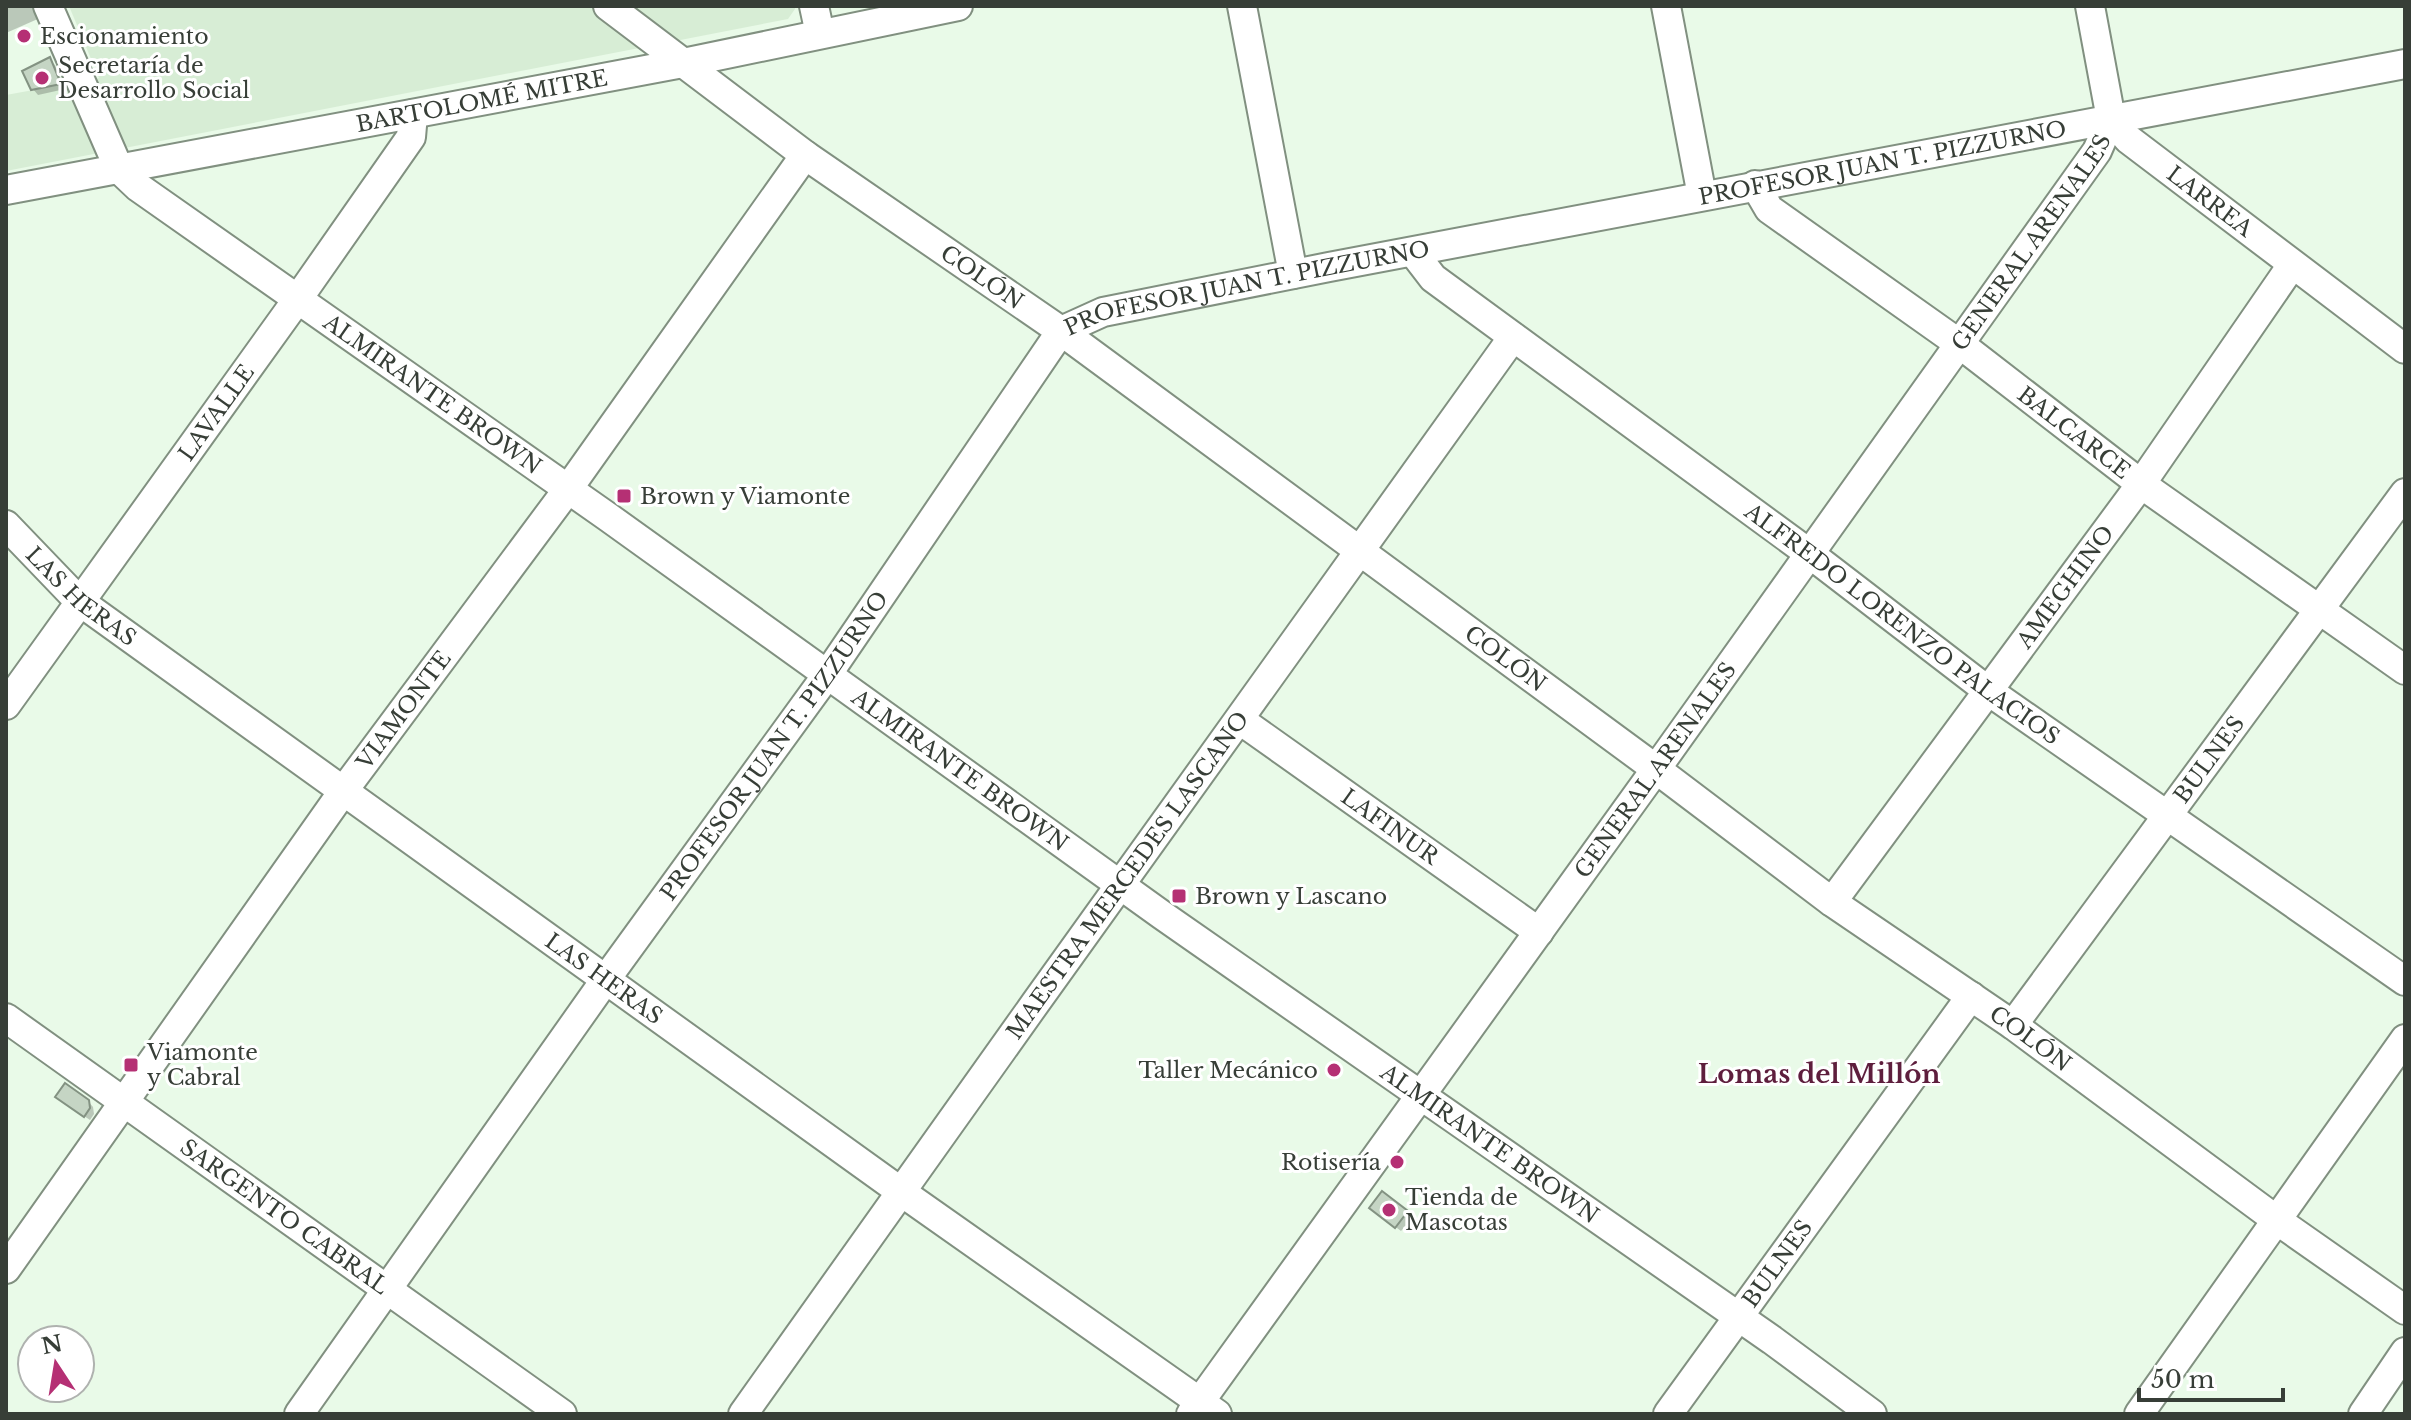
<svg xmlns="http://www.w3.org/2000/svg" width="2411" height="1420" font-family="'Libre Baskerville',serif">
  <rect width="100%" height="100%" fill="#e9fae8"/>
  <path fill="#d7edd5" d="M69 6H795V9L788 19 6 171V95L99 78Z"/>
  <g fill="#0003">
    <path d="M6 6H35L40 18 6 33Z"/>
    <path d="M49 60 55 65 65 89 38 95 33 89Z"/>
    <path d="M88 1101 93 1107 94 1114 90 1120 63 1102Z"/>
    <path d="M1383 1194 1412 1218 1401 1231 1377 1213Z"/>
  </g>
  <g fill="#c5d5c4" stroke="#839282" stroke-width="2">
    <path d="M50 57 61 84 31 90 22 71Z"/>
    <path d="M65 1083 89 1100 90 1108 84 1117 55 1097Z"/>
    <path d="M1382 1191 1408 1211 1395 1228 1369 1208Z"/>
  </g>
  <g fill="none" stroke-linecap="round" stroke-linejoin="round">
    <defs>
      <g id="minor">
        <path id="s1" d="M48 6 119 169 138 187 608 517 1162 915 1772 1340 1872 1414"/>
        <path id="s2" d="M608 6 805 155 1061 331 1656 769 1832 902 2013 1025 2278 1221 2405 1310"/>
        <path d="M814 6 820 34"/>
        <path d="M1242 6 1293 274"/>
        <path d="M1666 6 1702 196"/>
        <path id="s3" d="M2090 6 2111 119 2128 139 2405 349"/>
        <path id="s4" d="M1755 185 1769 209 1961 345 2141 484 2405 670"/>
        <path id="s5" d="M6 190 683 63 958 6"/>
        <path id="s6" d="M1413 252 1433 278 1810 554 1987 690 2405 981"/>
        <path id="s7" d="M6 525 79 601 900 1191 1217 1414"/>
        <path id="s8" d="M6 705 297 300 411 137 413 114"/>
        <path id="s9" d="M1240 720 1539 932"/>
        <path id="s10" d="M1832 902 2141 484 2292 265"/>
        <path id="s11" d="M6 1018 562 1414"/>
        <path id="s12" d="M2013 1025 2405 493"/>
        <path id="s13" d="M6 1269 344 790 568 489 805 155"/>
        <path id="s14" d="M299 1414 606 979 827 675 1061 331 1103 312 1329 267 2405 64"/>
        <path id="s15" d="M743 1414C997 1053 1257 697 1513 337"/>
        <path id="s16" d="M1191 1414 1656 769 2097 151 2111 119"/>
        <path id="s17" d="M1668 1414 1971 996"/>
        <path d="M2139 1414 2405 1039"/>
        <path d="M2363 1414 2405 1352"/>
      </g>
    </defs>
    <use href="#minor" stroke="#819080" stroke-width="32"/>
    <use href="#minor" stroke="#fff" stroke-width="28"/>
  </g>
  <g fill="#b53074" stroke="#fff" stroke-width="3">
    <circle cx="24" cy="36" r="8"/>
    <circle cx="42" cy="78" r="8"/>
    <rect x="616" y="488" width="16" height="16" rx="4"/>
    <rect x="1171" y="888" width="16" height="16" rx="4"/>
    <rect x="123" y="1057" width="16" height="16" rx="4"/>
    <circle cx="1334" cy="1070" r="8"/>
    <circle cx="1397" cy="1162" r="8"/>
    <circle cx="1389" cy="1210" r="8"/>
  </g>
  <g text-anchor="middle" stroke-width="6" stroke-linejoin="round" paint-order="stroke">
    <g font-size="22" fill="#373e37" stroke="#fff" text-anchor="start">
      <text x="40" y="44">Escionamiento</text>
      <text x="58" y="73">Secretaría de<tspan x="58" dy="25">Desarrollo Social</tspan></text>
      <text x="640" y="504">Brown y Viamonte</text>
      <text x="1195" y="904">Brown y Lascano</text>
      <text x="147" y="1060">Viamonte<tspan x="147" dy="25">y Cabral</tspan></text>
      <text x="1318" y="1078" text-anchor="end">Taller Mecánico</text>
      <text x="1381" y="1170" text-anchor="end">Rotisería</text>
      <text x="1405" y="1205">Tienda de<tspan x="1405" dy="25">Mascotas</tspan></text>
    </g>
    <g font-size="22" fill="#373e37" stroke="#fff">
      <text dy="8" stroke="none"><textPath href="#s5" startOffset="484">BARTOLOMÉ MITRE</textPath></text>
      <text dy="8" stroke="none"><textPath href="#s14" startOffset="2164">PROFESOR JUAN T. PIZZURNO</textPath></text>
      <text dy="8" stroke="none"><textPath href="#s3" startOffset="244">LARREA</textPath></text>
      <text dy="8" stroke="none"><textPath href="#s16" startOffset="1442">GENERAL ARENALES</textPath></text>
      <text dy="8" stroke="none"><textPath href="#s2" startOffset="462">COLÓN</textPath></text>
      <text dy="8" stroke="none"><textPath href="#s14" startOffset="1516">PROFESOR JUAN T. PIZZURNO</textPath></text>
      <text dy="8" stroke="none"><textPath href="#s1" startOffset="564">ALMIRANTE BROWN</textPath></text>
      <text dy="8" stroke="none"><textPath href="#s8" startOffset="360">LAVALLE</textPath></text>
      <text dy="8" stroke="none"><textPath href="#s4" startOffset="406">BALCARCE</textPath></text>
      <text dy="8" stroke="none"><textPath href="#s10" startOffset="392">AMEGHINO</textPath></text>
      <text dy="8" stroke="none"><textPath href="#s7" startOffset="104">LAS HERAS</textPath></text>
      <text dy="8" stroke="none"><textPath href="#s6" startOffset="616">ALFREDO LORENZO PALACIOS</textPath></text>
      <text dy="8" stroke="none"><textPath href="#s2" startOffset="1110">COLÓN</textPath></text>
      <text dy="8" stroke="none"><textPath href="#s13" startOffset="686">VIAMONTE</textPath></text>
      <text dy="8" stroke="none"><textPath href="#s14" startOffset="820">PROFESOR JUAN T. PIZZURNO</textPath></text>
      <text dy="8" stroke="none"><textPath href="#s12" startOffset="330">BULNES</textPath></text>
      <text dy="8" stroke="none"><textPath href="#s1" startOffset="1212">ALMIRANTE BROWN</textPath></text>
      <text dy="8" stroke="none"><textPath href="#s16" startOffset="794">GENERAL ARENALES</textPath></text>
      <text dy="8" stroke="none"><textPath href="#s9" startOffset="184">LAFINUR</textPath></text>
      <text dy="8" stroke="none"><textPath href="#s15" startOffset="662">MAESTRA MERCEDES LASCANO</textPath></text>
      <text dy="8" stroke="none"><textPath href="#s7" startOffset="752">LAS HERAS</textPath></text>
      <text dy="8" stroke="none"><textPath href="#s2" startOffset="1758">COLÓN</textPath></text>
      <text dy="8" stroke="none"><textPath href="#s1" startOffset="1860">ALMIRANTE BROWN</textPath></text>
      <text dy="8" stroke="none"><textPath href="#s11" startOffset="342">SARGENTO CABRAL</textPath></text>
      <text dy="8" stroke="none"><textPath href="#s17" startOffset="186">BULNES</textPath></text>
    </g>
    <g font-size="26" font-weight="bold" fill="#5e1e3d" stroke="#fff">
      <text x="1819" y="1083">Lomas del Millón</text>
    </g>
  </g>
  <rect width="2411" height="1420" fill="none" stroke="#373e37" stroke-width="16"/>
  <g transform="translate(56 1364) rotate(348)"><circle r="38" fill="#ffffff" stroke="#afb2af" stroke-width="2"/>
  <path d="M0-6L14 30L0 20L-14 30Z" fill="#b53074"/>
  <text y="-12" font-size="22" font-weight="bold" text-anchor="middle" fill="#373e37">N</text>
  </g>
  <path d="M2139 1388v12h144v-12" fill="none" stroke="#373e37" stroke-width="4"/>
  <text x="2151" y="1388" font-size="24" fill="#373e37" stroke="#ffffff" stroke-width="6" paint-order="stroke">50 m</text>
</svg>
